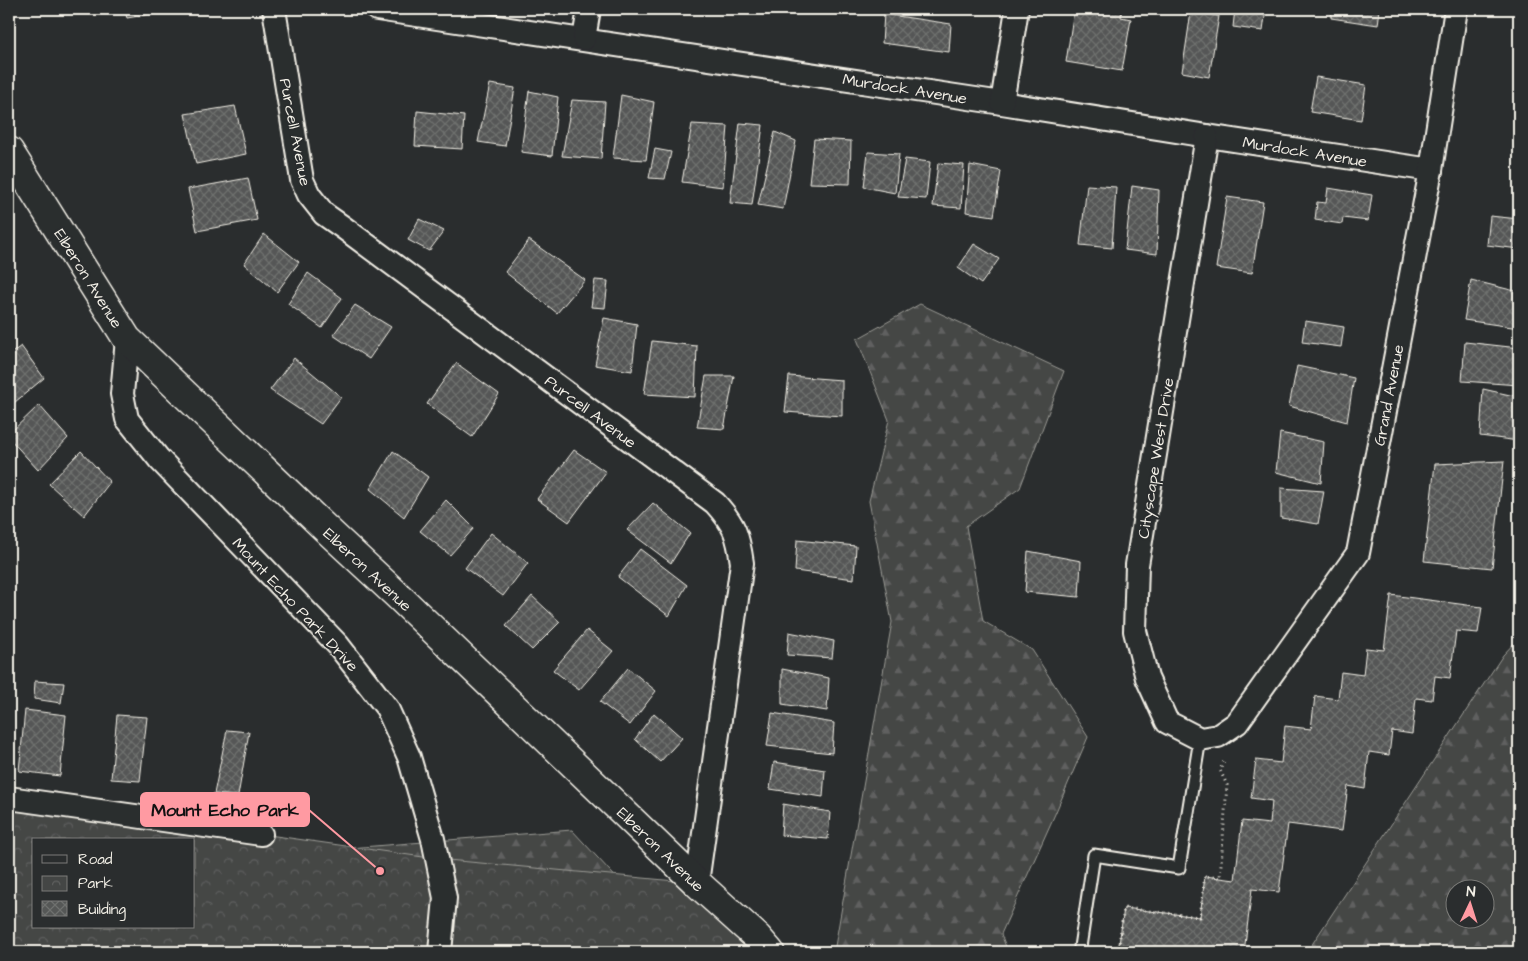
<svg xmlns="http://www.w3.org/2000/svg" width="1528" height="961" font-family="'Architects Daughter',sans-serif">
  <defs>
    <pattern id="forest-firs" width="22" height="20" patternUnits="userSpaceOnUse" patternTransform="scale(1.25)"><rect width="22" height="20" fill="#444645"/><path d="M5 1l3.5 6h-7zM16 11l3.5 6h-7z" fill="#606160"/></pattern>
    <pattern id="park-crowns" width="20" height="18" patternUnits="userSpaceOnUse" patternTransform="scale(1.25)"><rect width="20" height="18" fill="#444645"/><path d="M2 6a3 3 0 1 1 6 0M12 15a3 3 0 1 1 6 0" fill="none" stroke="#606160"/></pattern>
    <pattern id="building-cross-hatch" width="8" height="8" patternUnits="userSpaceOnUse" patternTransform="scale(1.25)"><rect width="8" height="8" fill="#555756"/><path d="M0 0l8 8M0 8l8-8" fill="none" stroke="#6e706e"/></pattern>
  </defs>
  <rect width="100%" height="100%" fill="#2a2d2e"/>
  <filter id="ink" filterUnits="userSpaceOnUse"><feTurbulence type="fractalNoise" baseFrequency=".02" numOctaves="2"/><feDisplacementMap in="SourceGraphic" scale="10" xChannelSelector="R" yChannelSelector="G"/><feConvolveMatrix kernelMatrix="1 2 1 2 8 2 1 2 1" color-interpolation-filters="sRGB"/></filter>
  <g filter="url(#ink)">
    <g fill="url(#forest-firs)" stroke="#9c9c96" fill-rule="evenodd">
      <path d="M920 304 1064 371 1020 488 966 526 983 621 1032 650 1088 737 1055 814 1001 934 1008 952H834L892 622 869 501 889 420 857 339Z"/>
      <path d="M1519 638V952H1307L1503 655ZM1456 888H1486V918H1456Z"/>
      <path d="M572 830 685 952 300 852Z"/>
    </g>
    <path fill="url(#park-crowns)" stroke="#9c9c96" fill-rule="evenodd" d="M9 798 437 859 697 883 770 952H9ZM34 840H194V927H34Z"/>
    <g fill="url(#building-cross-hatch)" stroke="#f4f1e8">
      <path d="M124 9H181L127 18Z"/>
      <path d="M1084 9H1122L1121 17 1131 19 1122 71 1066 62 1074 10 1084 12Z"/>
      <path d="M1235 9H1266L1263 31 1233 27Z"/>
      <path d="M1332 9H1380L1378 25 1331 18Z"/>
      <path d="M1191 12 1219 16 1209 77 1182 72Z"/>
      <path d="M884 14 951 24 949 52 882 43Z"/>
      <path d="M1316 77 1366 85 1361 120 1310 112Z"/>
      <path d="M490 84 515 88 505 146 478 142Z"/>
      <path d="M529 91 558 97 552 156 521 152Z"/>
      <path d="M621 95 654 102 646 160 613 158Z"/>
      <path d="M572 100 605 102 601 159 562 156Z"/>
      <path d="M235 106 246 154 196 164 185 114Z"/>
      <path d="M417 111 464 116 462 149 415 146Z"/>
      <path d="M740 123 763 125 752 205 730 203Z"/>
      <path d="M692 124 728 126 723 187 682 182Z"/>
      <path d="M775 132 796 141 783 209 758 205Z"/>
      <path d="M814 139 851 141 850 184 809 183Z"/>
      <path d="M655 149 671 152 665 179 649 178Z"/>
      <path d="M868 152 899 154 895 193 864 187Z"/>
      <path d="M905 159 930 162 926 199 898 197Z"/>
      <path d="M938 163 964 165 961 208 933 206Z"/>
      <path d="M970 165 1001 171 994 216 966 212Z"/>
      <path d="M248 178 257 220 197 231 188 189Z"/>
      <path d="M1087 185 1116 187 1112 248 1080 245Z"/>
      <path d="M1132 186 1159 190 1157 254 1125 250Z"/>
      <path d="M1328 188 1372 195 1368 221 1343 218 1342 224 1315 220 1317 202 1326 203Z"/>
      <path d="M1227 197 1263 202 1252 273 1216 268Z"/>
      <path d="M1490 216 1519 219V249L1487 245Z"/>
      <path d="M419 219 444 231 429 251 408 240Z"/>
      <path d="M264 234 299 262 277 292 244 264Z"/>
      <path d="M529 240 585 280 557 313 505 272Z"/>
      <path d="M974 244 999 259 981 284 958 268Z"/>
      <path d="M308 273 342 298 322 328 288 304Z"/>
      <path d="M595 280 608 281 605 308 591 307Z"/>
      <path d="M1471 280 1519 292V328L1464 320Z"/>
      <path d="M355 305 391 327 369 359 333 335Z"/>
      <path d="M604 318 637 324 632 371 595 365Z"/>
      <path d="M1305 321 1344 327 1341 347 1302 342Z"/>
      <path d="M652 341 697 346 695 397 644 394Z"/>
      <path d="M1465 342 1519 348V385L1462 381Z"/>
      <path d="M21 346 44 378 9 407V355Z"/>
      <path d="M294 358 341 397 321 424 270 390Z"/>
      <path d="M456 363 499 394 472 437 427 404Z"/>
      <path d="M1297 366 1354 378 1347 422 1289 406Z"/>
      <path d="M706 376H734L724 429 697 427Z"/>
      <path d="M789 376 842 380V416L785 412Z"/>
      <path d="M1483 389 1519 397V441L1480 436Z"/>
      <path d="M39 405 68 438 38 470 9 438V434Z"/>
      <path d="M1280 433 1324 442 1321 483 1276 472Z"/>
      <path d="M574 450 606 472 569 522 537 499Z"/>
      <path d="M81 451 110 482 84 516 49 484Z"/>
      <path d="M393 451 428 477 404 517 370 489Z"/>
      <path d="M1504 461 1492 568 1424 561 1435 464Z"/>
      <path d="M1281 488 1324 491 1318 524 1281 518Z"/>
      <path d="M446 500 474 528 450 555 420 531Z"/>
      <path d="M653 503 690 533 671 563 627 530Z"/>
      <path d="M491 533 528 563 503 596 465 568Z"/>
      <path d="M797 540 856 546 854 579 795 571Z"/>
      <path d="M640 549 687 585 669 616 618 577Z"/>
      <path d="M1028 551 1081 561 1079 597 1025 592Z"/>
      <path d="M1391 595 1482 607 1478 633 1456 631 1450 678 1435 676 1432 700 1416 698 1412 734 1392 731 1389 755 1369 752 1365 789 1348 786 1342 831 1288 824 1279 892 1252 889 1244 952H1118L1124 908 1200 917 1205 876 1235 880 1242 821 1270 824 1272 801 1251 798 1256 760 1281 763 1285 726 1311 729 1315 696 1338 699 1341 672 1363 675 1366 648 1384 650Z"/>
      <path d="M532 596 560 622 532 650 506 626Z"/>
      <path d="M587 630 613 651 579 690 553 670Z"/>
      <path d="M789 632 834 641 832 658 787 655Z"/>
      <path d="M628 668 656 691 630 725 600 702Z"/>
      <path d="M782 669 829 678 827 711 782 704Z"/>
      <path d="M35 681 64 683 61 703 34 699Z"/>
      <path d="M25 710 66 715 60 776 19 771Z"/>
      <path d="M654 713 682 738 660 762 635 739Z"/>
      <path d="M772 713 834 723 832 753 767 746Z"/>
      <path d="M117 715 147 717 140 781 111 779Z"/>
      <path d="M227 730 249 732 238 796 214 794Z"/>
      <path d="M774 762 825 770 823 797 770 789Z"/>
      <path d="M783 804 830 812 828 839 781 835Z"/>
    </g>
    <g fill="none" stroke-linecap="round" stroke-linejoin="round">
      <defs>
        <path id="service" d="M1080 947 1094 855 1179 868 1200 739"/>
        <g id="minor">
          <path d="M274 9 302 180 309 195 324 214 344 228 715 503C735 525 738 535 742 563L697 883"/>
          <path d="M377 9 1002 103 1207 136 1431 170"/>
          <path d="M584 39 589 9"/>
          <path d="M1002 103 1017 9"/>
          <path d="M1207 136 1137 565 1135 631 1147 678 1167 722 1200 739 1218 736 1237 723 1358 553 1431 170 1456 9"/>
          <path d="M127 339 122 394 127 419 159 459 338 645 387 708 409 757 433 839 445 898 440 952"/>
          <path d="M9 798 261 834"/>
        </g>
        <path id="tertiary" d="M9 151 127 339 325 528 396 594 697 883 757 937 770 952"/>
      </defs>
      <use href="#service" stroke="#f4f1e8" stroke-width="15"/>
      <use href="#minor" stroke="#f4f1e8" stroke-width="26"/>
      <use href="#tertiary" stroke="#f4f1e8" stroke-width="31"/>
      <path stroke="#f4f1e8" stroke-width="3" stroke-dasharray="1 4" stroke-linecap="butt" d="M1118 952 1124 908 1200 917 1205 876 1220 878 1227 785 1220 770 1224 761"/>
      <use href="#service" stroke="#2a2d2e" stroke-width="11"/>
      <use href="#minor" stroke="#2a2d2e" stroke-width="22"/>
      <use href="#tertiary" stroke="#2a2d2e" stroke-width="28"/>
    </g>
  </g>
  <g text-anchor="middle" stroke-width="4" stroke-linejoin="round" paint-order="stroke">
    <g font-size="16" fill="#f4f1e8" stroke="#2a2d2e">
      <text transform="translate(905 88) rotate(9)" y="6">Murdock Avenue</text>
      <text transform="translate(296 132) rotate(79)" y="6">Purcell Avenue</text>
      <text transform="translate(1305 151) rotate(9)" y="6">Murdock Avenue</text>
      <text transform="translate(89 278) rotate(58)" y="6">Elberon Avenue</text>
      <text transform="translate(1388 395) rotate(-79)" y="6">Grand Avenue</text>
      <text transform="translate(591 411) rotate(37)" y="6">Purcell Avenue</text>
      <text transform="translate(1155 458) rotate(-81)" y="6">Cityscape West Drive</text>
      <text transform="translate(368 569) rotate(43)" y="6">Elberon Avenue</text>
      <text transform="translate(296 604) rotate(47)" y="6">Mount Echo Park Drive</text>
      <text transform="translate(661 849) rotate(44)" y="6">Elberon Avenue</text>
    </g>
  </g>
  <path fill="none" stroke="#ff9aa2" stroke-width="2" d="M380 871L309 810"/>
  <circle fill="#ff9aa2" stroke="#2a2d2e" stroke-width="2" cx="380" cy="871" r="5"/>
  <rect fill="#ff9aa2" stroke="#ff9aa2" stroke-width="2" x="141" y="793" width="168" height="33" rx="5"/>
  <g font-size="18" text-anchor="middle" font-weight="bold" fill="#111">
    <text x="225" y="816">Mount Echo Park</text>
  </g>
  <rect width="1528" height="961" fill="none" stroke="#2a2d2e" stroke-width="30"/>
  <rect x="15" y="15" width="1498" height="931" fill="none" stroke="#f4f1e8" stroke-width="2" filter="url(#ink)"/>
  <rect x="32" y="838" width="162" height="90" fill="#2a2d2e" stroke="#7b7b78"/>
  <rect x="42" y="855" width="25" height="8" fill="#2a2d2e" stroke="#7b7b78"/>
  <text x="78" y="864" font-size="15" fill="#f4f1e8">Road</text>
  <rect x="42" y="876" width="25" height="15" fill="url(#park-crowns)" stroke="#7b7b78"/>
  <text x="78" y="888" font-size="15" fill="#f4f1e8">Park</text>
  <rect x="42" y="901" width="25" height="15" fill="url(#building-cross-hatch)" stroke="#7b7b78"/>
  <text x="78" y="914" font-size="15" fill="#f4f1e8">Building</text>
  <g transform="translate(1470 904) rotate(4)"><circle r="24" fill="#2a2d2e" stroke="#7b7b78"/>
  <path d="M0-4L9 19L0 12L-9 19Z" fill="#ff9aa2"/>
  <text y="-8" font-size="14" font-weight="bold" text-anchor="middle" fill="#f4f1e8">N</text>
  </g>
</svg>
